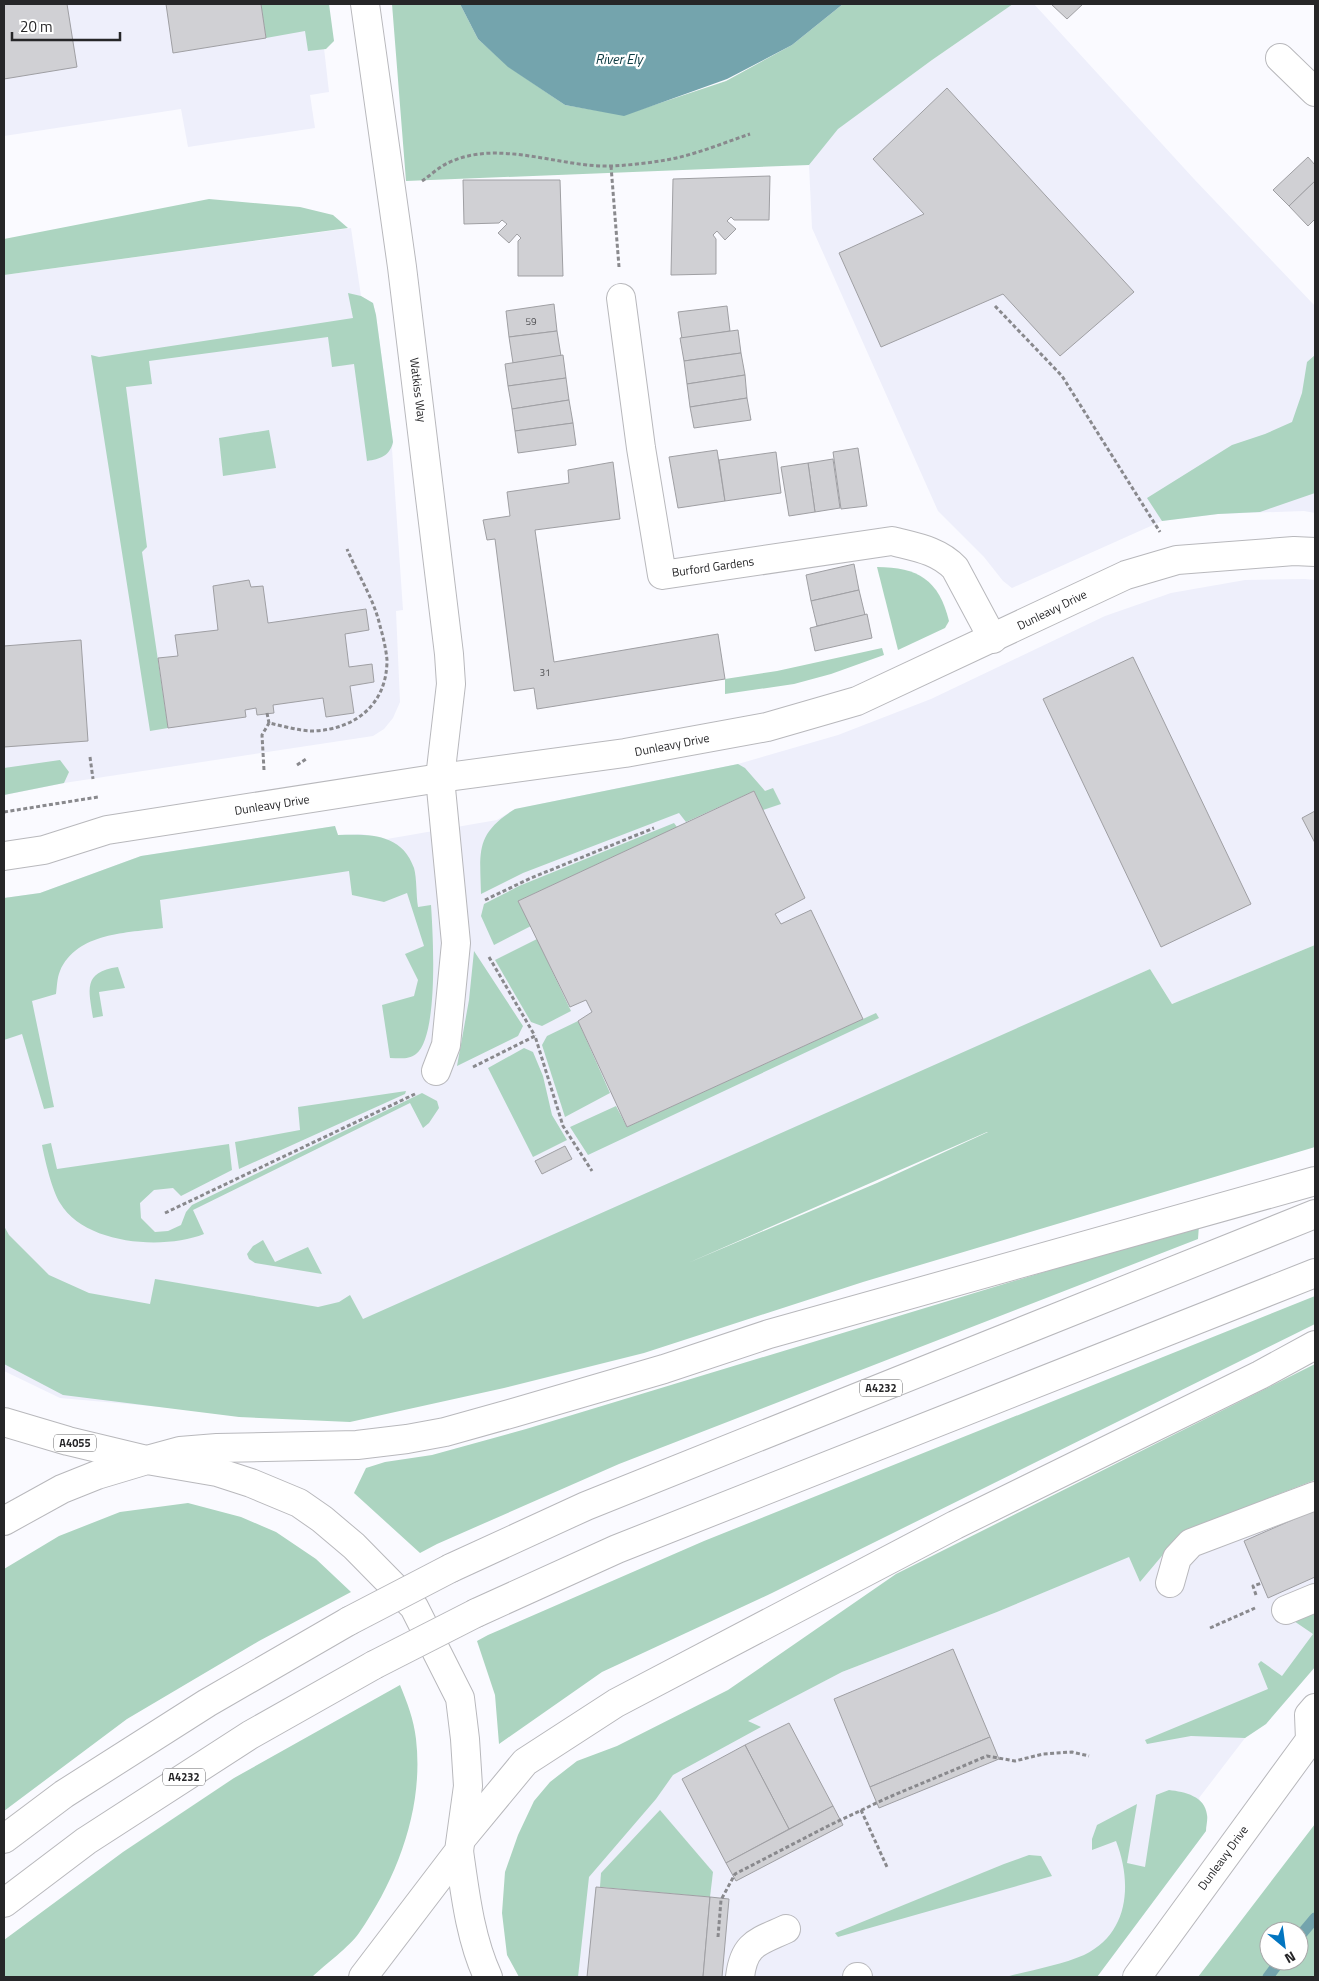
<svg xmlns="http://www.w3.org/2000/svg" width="1319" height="1981" font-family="'Titillium Web',sans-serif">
  <rect width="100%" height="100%" fill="#fafaff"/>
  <g fill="#eeeffb">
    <path d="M4 4H319L329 92 310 95 315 128 188 147 181 109 4 136Z"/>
    <path d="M1013 4H1034L1194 179 1315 306V513L1304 511 1218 514 1162 521 1012 588 1003 581 984 557 938 511 812 228 809 165 837 129 932 60Z"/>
    <path d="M351 228 361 296 373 303 376 315 393 442 392 449 403 610 396 611 400 702 393 718 384 729 373 736 64 783 4 795V275Z"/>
    <path d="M1305 579 1315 580V945L1172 1004 1150 969 184 1409 60 1398 4 1371V898L40 893 141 856 335 826 338 835 362 834 387 839 497 820 515 809 738 764 838 735 931 699 1105 616 1171 593 1245 580Z"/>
    <path d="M1315 1480V1667L1266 1724 1245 1738 1199 1798 1207 1814 1206 1831 1097 1977H568L577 1876 657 1767 842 1672 997 1612 1129 1556 1140 1582 1182 1532Z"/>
  </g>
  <g fill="#acd4c0" fill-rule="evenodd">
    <path d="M261 4H329L334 41 326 49 308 51 305 31 266 38Z"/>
    <path d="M392 4H460L478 39 509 67 565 105 624 115 726 81 792 45 843 4H1013L932 60 838 129 809 165 406 181Z"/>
    <path d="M209 199 300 207 333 215 348 228 4 275V239Z"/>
    <path d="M348 293 361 296 373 303 376 315 393 442C390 456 380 459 367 461L354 364 332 367 328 337 149 361 152 384 126 387 147 547 142 552 168 728 150 731 91 355 99 357 353 318Z"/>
    <path d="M1315 355V493L1260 512 1218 514 1162 521 1147 498 1232 445 1265 434 1292 422 1302 393 1307 362Z"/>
    <path d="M269 430 276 468 223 476 219 438Z"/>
    <path d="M877 567C918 567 939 580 949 621L945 628 898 650Z"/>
    <path d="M882 648 884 655 831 674 794 684 725 694V679L777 671Z"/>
    <path d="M60 760 69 772 64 783 4 795V768Z"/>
    <path d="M738 764 745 768 765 791 773 788 781 804 763 810 754 791 686 822 679 813 523 873 481 894C480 851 475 834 515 809Z"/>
    <path d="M674 823 677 827 518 901 531 926 494 945 481 916 484 904 519 886Z"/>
    <path d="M335 826 338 835C369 834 402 833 414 868 417 879 416 895 418 907L431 905C433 934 439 1036 416 1054 408 1060 399 1058 390 1058L382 1005 414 996 418 980 405 954 424 946 407 893 384 902 352 895 349 871 160 900 163 928C128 933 77 932 60 971 57 978 57 987 56 994L32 1001 54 1107 44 1109 22 1034 4 1040V898L40 893 141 856Z"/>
    <path d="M537 939 571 1011 542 1026 531 1022 495 960Z"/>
    <path d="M1315 945V1147L863 1282 644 1353 504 1388 350 1422 239 1417 63 1395 4 1364V1226L9 1235 49 1275 89 1293 150 1304 155 1279 318 1307 339 1302 350 1295 363 1319 1150 969 1172 1004ZM988 1132 877 1183 688 1263 987 1132Z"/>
    <path d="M474 951 523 1026 518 1036 457 1066 469 1000Z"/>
    <path d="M118 967 125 988 99 992 103 1016 93 1018C89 990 82 972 118 967Z"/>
    <path d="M876 1013 879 1018 588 1155 570 1127 616 1106 627 1127Z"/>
    <path d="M578 1021 610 1093 565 1117 542 1045 547 1036Z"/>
    <path d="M524 1048 533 1052 543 1076 552 1115 567 1140 533 1157 488 1068Z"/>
    <path d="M406 1091 405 1094 239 1169 235 1142 300 1130 298 1107Z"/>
    <path d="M422 1093 437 1101 439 1108 429 1123 423 1128 410 1103 193 1210 204 1234C164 1250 85 1245 60 1203 52 1190 45 1161 42 1145L51 1143 57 1169 229 1144 232 1170 181 1196 173 1188 154 1190 140 1203 141 1218 155 1232 168 1231 181 1225 186 1212 192 1205Z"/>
    <path d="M1199 1225 1198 1239 619 1464 437 1544 420 1553 354 1493 366 1468 385 1462 432 1455 526 1429Z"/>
    <path d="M263 1240 275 1262 308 1247 322 1274 255 1263 249 1259 247 1254 253 1246Z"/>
    <path d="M1315 1296V1324L772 1593 602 1672 499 1744 495 1695 477 1641 488 1635 704 1541Z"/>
    <path d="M1315 1364V1480L1182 1532 1140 1582 1129 1557 997 1612 842 1672 748 1721 761 1727 673 1775 656 1799 589 1877 578 1977H519L507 1955 502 1913 505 1872 518 1835 534 1801 550 1782 577 1761 617 1746 728 1690 896 1574Z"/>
    <path d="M188 1503 241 1517 276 1532 316 1559 351 1592 259 1641 127 1719 4 1811V1569L59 1536 120 1512Z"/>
    <path d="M1315 1609V1667L1266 1724 1245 1738 1191 1736 1147 1744 1145 1740 1268 1689 1258 1664 1261 1661 1282 1676 1313 1634 1291 1619Z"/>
    <path d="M400 1685C407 1702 414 1720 416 1739 424 1807 398 1877 359 1933 349 1947 326 1964 312 1977H4V1940L123 1852 234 1778Z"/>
    <path d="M1169 1790C1185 1792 1205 1796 1207 1815 1208 1819 1206 1826 1206 1831L1097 1977H1006C1031 1970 1061 1965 1084 1955 1130 1933 1132 1882 1116 1841L1092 1850V1839L1097 1825 1137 1804 1127 1863 1145 1867 1156 1795Z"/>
    <path d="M660 1810 713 1872 710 1897 600 1887 601 1873Z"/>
    <path d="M1315 1824V1977H1198ZM1269 1931H1299V1961H1269Z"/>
    <path d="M1029 1855 1041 1856 1052 1876 838 1937 835 1933 1004 1864Z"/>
  </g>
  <path fill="#74a4ad" d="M460 4H843L792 45 727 79 624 116 565 105 508 67 478 39Z"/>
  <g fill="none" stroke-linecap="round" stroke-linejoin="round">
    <g stroke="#74a4ad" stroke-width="11">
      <path d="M1299 1937 1315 1918"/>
      <path d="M1268 1977 1280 1961"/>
    </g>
  </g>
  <g fill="#d0d0d4" stroke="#9f9fa3">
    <path d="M4 4H67L77 67 4 79Z"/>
    <path d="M166 4H261L266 38 173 53Z"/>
    <path d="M1051 4H1083L1067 19Z"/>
    <path d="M947 88 1134 292 1060 356 1003 294 881 347 839 253 924 214 873 159Z"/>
    <path d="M1308 157 1315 165V181L1289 206 1273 190Z"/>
    <path d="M770 176 769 220H734L731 217 727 221 736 229 725 240 717 231 713 235 716 239V274L671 275 673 179Z"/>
    <path d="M463 180H560L563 276H518V241L521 238 517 234 509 243 498 233 507 224 502 220 499 223 464 224Z"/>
    <path d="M1315 181V219L1308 226 1289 206Z"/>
    <path d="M554 304 557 331 509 337 506 311Z"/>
    <path d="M727 306 730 331 682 339 678 312Z"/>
    <path d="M738 330 741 353 684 361 680 338Z"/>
    <path d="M557 331 561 356 513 363 509 337Z"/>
    <path d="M741 353 745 375 687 384 684 361Z"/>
    <path d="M563 355 566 378 508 386 505 364Z"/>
    <path d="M745 375 747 398 690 407 687 384Z"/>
    <path d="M566 378 569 400 512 409 508 386Z"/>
    <path d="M747 398 751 420 694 428 690 407Z"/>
    <path d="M569 400 573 423 515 431 512 409Z"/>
    <path d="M573 423 576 445 518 453 515 431Z"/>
    <path d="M858 448 867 506 841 509 833 452Z"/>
    <path d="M717 450 725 501 678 508 669 457Z"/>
    <path d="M776 452 781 493 725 501 719 460Z"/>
    <path d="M833 459 840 508 815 512 808 463Z"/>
    <path d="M613 462 620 519 535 530 554 662 718 634 725 679 537 709 534 688 514 691 495 539 487 540 483 520 510 516 507 492 569 483 568 470Z"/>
    <path d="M808 463 815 512 789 516 781 467Z"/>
    <path d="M854 564 859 590 811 601 806 575Z"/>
    <path d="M249 580 251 587 263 586 268 623 366 609 369 630 345 634 349 667 372 664 374 682 350 686 354 713 326 717 323 698 273 705 274 713 257 715 256 708 245 710 246 717 168 728 158 658 178 656 175 635 218 630 213 586Z"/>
    <path d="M859 590 865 615 817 626 811 601Z"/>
    <path d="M867 614 872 638 815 651 810 628Z"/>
    <path d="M81 640 88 741 4 747V646Z"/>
    <path d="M1133 657 1251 904 1161 947 1043 699Z"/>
    <path d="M754 791 805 898 775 914 781 924 811 910 863 1019 627 1127 578 1021 592 1012 586 1000 570 1007 518 901Z"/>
    <path d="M1315 811V843L1302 818Z"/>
    <path d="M565 1146 572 1159 542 1174 535 1161Z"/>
    <path d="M1315 1510V1577L1268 1598 1244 1541Z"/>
    <path d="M953 1649 990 1737 870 1787 834 1699Z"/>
    <path d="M789 1723 833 1806 789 1829 745 1745Z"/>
    <path d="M990 1737 999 1759 879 1808 870 1787Z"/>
    <path d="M745 1745 789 1829 726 1863 682 1779Z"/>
    <path d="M833 1806 843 1825 736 1881 726 1863Z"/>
    <path d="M596 1887 710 1897 703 1977H587Z"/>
    <path d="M710 1897 729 1899 722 1977H703Z"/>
  </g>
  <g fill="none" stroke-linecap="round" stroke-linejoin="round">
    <defs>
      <g id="minor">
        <path d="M365 4 402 267 449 654 451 684 440 778 456 943 446 1045 436 1071"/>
        <path d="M1280 58 1315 92"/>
        <path d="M621 298 641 448 662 575 892 541C915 547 938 550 955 568L993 639"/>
        <path d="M4 856 44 850 107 830 440 778 625 753 767 727 857 701 1126 575 1177 560 1294 551 1315 552"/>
        <path d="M1170 1583 1177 1558 1191 1543 1315 1496"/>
        <path d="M1286 1610 1315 1598"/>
        <path d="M459 1851C465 1893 470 1938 488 1977"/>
        <path d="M740 1977C744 1943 758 1942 786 1929"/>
        <path d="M857 1977H858"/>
        <path d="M1137 1977 1310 1740 1309 1715 1315 1708"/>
      </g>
      <g id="major">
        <path d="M4 1422 68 1441 147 1460 180 1451 217 1448 357 1445 407 1439 445 1432 513 1413 664 1369 769 1334 1315 1181"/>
        <path d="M4 1521 62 1489 97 1475 147 1460 217 1472 251 1483 299 1503 322 1519 354 1546 414 1607 460 1698 465 1739 468 1786 459 1851 363 1977"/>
        <path d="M451 1568 586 1506 1315 1214"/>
        <path d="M476 1613 617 1549 1315 1273"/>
        <path d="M463 1837 525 1762 616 1703 955 1525 1260 1375 1315 1345"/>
        <path d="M4 1839 64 1794 207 1703 349 1621"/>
        <path d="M4 1903 86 1841 250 1735 374 1665"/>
      </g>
    </defs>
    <use href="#minor" stroke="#b8b8bc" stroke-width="30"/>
    <use href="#major" stroke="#b8b8bc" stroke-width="30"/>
    <g stroke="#89898d" stroke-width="3" stroke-dasharray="4 2.5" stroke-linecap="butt">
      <path d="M611 166 619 267"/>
      <path d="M422 181C431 175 440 166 450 162 501 139 560 168 613 166 630 165 649 163 666 160 695 155 723 143 750 134"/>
      <path d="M995 306 1062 376 1160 532"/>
      <path d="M267 713 269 723C283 726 299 731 314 731 356 729 387 704 387 660 386 649 383 636 380 626 374 599 358 575 347 549"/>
      <path d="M90 757 93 779"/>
      <path d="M297 765 306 759"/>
      <path d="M264 770 262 735 269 723"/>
      <path d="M4 812 98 797"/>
      <path d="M485 900 531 878 654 828"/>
      <path d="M489 957 535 1036"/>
      <path d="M473 1067 535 1036 563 1126 592 1171"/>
      <path d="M165 1213 415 1094"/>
      <path d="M1256 1595 1253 1586 1262 1583"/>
      <path d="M1210 1628 1255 1608"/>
      <path d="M861 1810 887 1867"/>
      <path d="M718 1937 721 1900 735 1874 828 1826 887 1798 987 1756 1015 1761 1043 1754 1072 1752 1089 1756"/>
    </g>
    <use href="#minor" stroke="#fff" stroke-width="28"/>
    <use href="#major" stroke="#fff" stroke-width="28"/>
    <defs>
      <g id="major-bridge">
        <path d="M349 1621 451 1568"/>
        <path d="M374 1665 476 1613"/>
      </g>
    </defs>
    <use href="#major-bridge" stroke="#b8b8bc" stroke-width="30" stroke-linecap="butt"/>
    <use href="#major-bridge" stroke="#fff" stroke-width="28"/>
  </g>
  <g text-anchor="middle" stroke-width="4.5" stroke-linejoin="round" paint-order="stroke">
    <g font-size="10" fill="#505053">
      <text x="531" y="325">59</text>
      <text x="545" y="676">31</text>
    </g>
    <g fill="#fff" stroke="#676768" stroke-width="1">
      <rect x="860" y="1379.5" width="42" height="17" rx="4"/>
      <rect x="54" y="1434.5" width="42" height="17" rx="4"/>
      <rect x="163" y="1768.5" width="42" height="17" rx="4"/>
    </g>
    <g font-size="11" font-weight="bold" fill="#262628">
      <text x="881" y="1392">A4232</text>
      <text x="75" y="1447">A4055</text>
      <text x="184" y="1781">A4232</text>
    </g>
    <g font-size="12" fill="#262628" stroke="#fff">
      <text transform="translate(418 390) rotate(83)" y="4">Watkiss Way</text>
      <text transform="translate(713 567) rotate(-8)" y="4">Burford Gardens</text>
      <text transform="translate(1052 610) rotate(-26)" y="4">Dunleavy Drive</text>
      <text transform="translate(672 745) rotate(-11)" y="4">Dunleavy Drive</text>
      <text transform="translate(272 805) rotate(-9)" y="4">Dunleavy Drive</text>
      <text transform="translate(1223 1858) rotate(-54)" y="4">Dunleavy Drive</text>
    </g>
    <g font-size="14" font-style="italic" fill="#0d3b42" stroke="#fff">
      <text x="619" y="64">River Ely</text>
    </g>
  </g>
  <rect width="1319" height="1981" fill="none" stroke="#262628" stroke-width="10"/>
  <g transform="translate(1284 1946) rotate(151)"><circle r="24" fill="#ffffff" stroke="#a8a8a9"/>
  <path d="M0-4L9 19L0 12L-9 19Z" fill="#0275c0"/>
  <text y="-8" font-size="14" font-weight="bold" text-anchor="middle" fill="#262628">N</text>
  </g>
  <path d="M12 32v8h108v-8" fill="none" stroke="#262628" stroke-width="2.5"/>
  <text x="20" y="32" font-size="15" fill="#262628" stroke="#ffffff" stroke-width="4" paint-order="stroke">20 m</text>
</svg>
